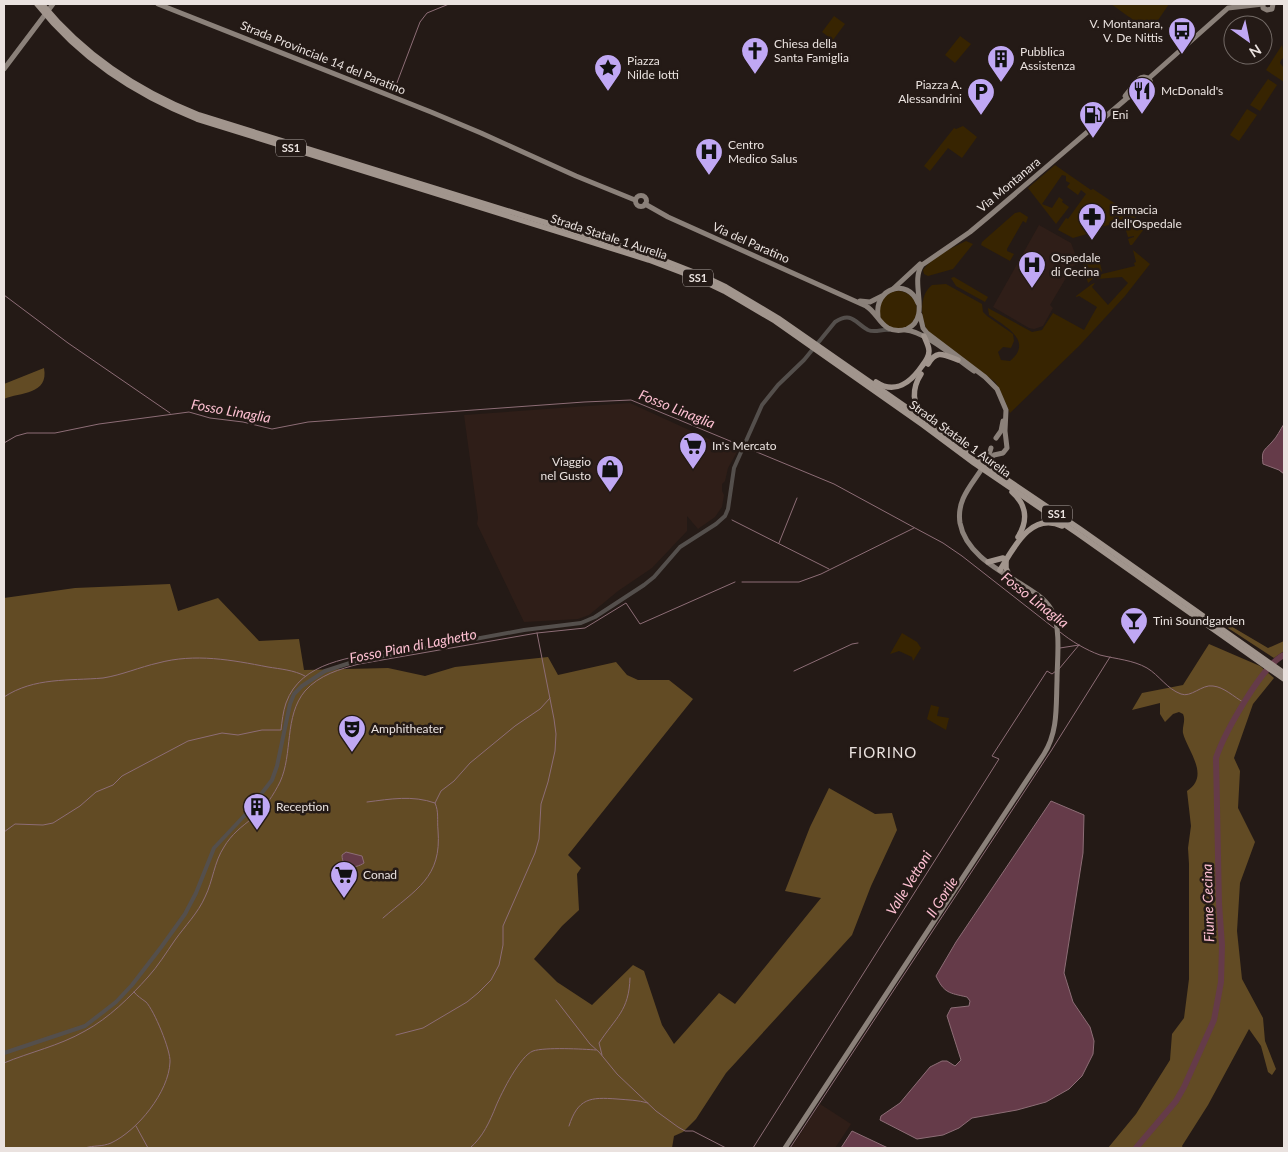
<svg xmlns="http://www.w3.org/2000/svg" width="1288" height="1152" font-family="Lato,sans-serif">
  <rect width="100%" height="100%" fill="#241a16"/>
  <g fill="#2f1e18">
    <path d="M1039 225 1071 243 1079 264 1073 266 1050 305 1053 308 1043 326 1034 329 1029 328 993 307Z"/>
    <path d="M630 403 711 440 738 450 728 468 725 481 722 484V491L724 495 722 507 715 517 698 529 687 516V531L652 568 618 591 589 615 578 619 524 622 477 524 478 518 464 415Z"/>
    <path d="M820 1104 851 1124 835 1148H791Z"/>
  </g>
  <g fill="#372401">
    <path d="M1111 4H1169L1150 32Z"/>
    <path d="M834 16 845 24 833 40 822 32Z"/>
    <path d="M960 36 971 44 955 63 945 55Z"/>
    <path d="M1282 45 1284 57 1281 60 1280 63 1284 68V82L1266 70Z"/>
    <path d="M1268 79 1277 85 1260 111 1250 105Z"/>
    <path d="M1247 109 1257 115 1239 141 1230 135Z"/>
    <path d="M963 126 977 137 962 158 948 148 930 171 924 166 954 128 956 129Z"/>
    <path d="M1055 165 1091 190 1093 189 1147 225 1132 245H1130L1128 239 1134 237V236L1128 237 1123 221 1094 229V232L1073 238 1058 230 1066 218 1068 219 1086 194 1081 190 1078 195 1067 187 1070 183 1066 181V176L1062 175 1042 204 1052 208 1059 197 1063 200 1062 202 1069 207 1056 224 1028 188Z"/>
    <path d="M1020 212 1028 217 1026 223 1023 221 1007 249V251L1014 254 1010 261 981 245 982 242 1015 213Z"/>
    <path d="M966 241 973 244 953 269 928 276 924 274 923 270C932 257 953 247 966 241Z"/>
    <path d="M1133 250 1150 264 1125 296 1080 345 1010 413 1000 390 995 382 928 332C920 319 919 295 932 285L946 284 982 304 983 312 987 316 1013 334 1014 341 1011 348 1003 347 998 352 1001 360 1010 361C1034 341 1005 326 989 315L988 308 1032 332 1042 330 1053 313 1084 330 1097 307 1079 296 1076 297V296L1092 284 1095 283 1092 287 1108 305 1128 283 1122 277 1097 279 1102 274 1135 266 1134 263 1136 262Z"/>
    <path d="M1097 253 1102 271 1088 283 1081 257Z"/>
    <path d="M954 277 988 297 985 302 956 286 951 278Z"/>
    <circle cx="898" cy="310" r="19"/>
    <path d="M902 633 917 642 921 648 913 661 912 657 899 651 890 654Z"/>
    <path d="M931 705 939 707 937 716 949 718 946 730 927 719Z"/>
  </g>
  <g fill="#624b24">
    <path d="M44 368C49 395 20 392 4 399V384Z"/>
    <path d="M170 584 178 611 218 598 259 641 299 639 304 670 388 668 425 676 455 667 548 657 558 675 616 662 627 675 638 680H669L693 699 568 855 581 868 577 874 579 910 562 926 534 959 557 982 592 1005 633 965 644 971 662 1025 674 1044 719 993 735 1004 821 898 785 891 810 827 829 788 875 814 892 813 897 830 871 886 852 935 726 1073 696 1119 683 1132 674 1136 672 1148H4V598L75 588Z"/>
    <path d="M1229 625 1268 648 1284 641V651L1274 658 1228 628Z"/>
    <path d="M1209 644 1260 666 1274 678 1253 704 1234 758 1240 771 1238 808 1255 842 1240 883 1237 931 1242 979 1263 1018 1265 1041 1276 1069 1272 1075 1268 1072 1261 1046 1249 1029 1208 1105 1182 1146 1183 1148H1108L1136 1114 1170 1060 1172 1034 1184 1018 1189 979V864L1188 848 1191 826 1187 791C1211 776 1187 750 1183 733 1182 726 1186 721 1183 714L1179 712 1173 714 1165 722 1160 714V703L1132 710 1142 693 1183 685Z"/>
  </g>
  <g fill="#653b49" stroke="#8d6d76">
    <path d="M1284 424V474L1279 470 1263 464C1261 450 1264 451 1272 442 1277 437 1280 430 1284 424Z"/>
    <path d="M1051 801 1084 815 1083 853 1064 973 1073 1002 1090 1027 1094 1041 1093 1054 1082 1076 1069 1089 1046 1102 1017 1110 972 1118 959 1128 943 1135 917 1139 880 1120 881 1116 900 1103 930 1067 942 1061H947L955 1066 961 1060 947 1016 951 1008 969 1006 970 1001 967 997C949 993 944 993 936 976L956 942Z"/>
    <path d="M346 852 362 856 364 863C355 869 342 869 342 855Z"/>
    <path d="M852 1131 888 1148H841Z"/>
  </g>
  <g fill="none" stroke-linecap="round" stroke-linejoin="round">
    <g stroke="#8d6d76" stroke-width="1">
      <path d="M395 88 420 22 427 13 449 4"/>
      <path d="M4 295 68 343 170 413"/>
      <path d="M4 443 16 436 27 433H55L99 424 189 412 210 418 243 422 272 429 308 422 584 402 631 400 834 484 915 528 943 543 962 556 1054 628"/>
      <path d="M732 520 829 569"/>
      <path d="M779 543 797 498"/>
      <path d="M742 582H799L821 574 914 528"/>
      <path d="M1060 632C1071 641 1086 650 1100 655 1116 659 1133 660 1147 668 1159 675 1167 689 1181 694 1191 698 1202 684 1213 686 1224 687 1234 697 1243 702"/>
      <path d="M1060 648 1079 645"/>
      <path d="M1059 669 1079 645"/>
      <path d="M794 671 852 644 858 643"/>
      <path d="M4 697C34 677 69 681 103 678 122 675 140 667 158 663 195 653 232 660 268 667 280 669 294 670 305 676"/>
      <path d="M367 802C391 799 412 795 435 803"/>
      <path d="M4 832 15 824 43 825 53 823 80 806 96 792 113 785 122 776 188 741 222 733 238 735 262 730H281C282 721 283 712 286 703 301 661 352 658 389 650L390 652"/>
      <path d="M383 918C416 889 442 878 438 830 437 820 439 812 435 803L441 791 454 781 470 763 515 726 540 709 550 698"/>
      <path d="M556 1000 590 1044 599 1052 617 1074 656 1111 678 1127 685 1131H693L726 1148"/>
      <path d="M396 1035 423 1028 467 1002 478 993 491 980 499 965 503 945V926L535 853 539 839 541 804 548 782 555 751 556 734 554 719 537 633"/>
      <path d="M602 1055 599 1043C616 1017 629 1011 630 978"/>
      <path d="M4 1063C30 1052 59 1046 85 1031 109 1018 130 997 148 977 158 966 166 953 175 940 185 926 198 913 205 897 213 881 214 862 224 847 231 835 242 826 253 818 264 810 274 794 280 782 293 754 284 716 305 691 319 675 340 669 359 664L537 633 585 628 626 603 640 624 735 582"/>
      <path d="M136 1126 148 1148"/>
      <path d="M569 1126C578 1098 590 1097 617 1099 628 1100 638 1100 648 1103"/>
      <path d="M85 1148C94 1145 102 1147 111 1143 137 1131 169 1092 170 1062 171 1051 154 1010 146 1002 142 999 137 996 134 992"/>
      <path d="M470 1148C483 1137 490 1121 496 1106 502 1092 520 1056 533 1051 545 1047 583 1049 596 1050"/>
      <path d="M753 1148 999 759 992 756 1047 671 1052 674 1056 671"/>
      <path d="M790 1148 1051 751 1110 657"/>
    </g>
    <path stroke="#653b49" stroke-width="6" d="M1136 1148 1176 1101 1184 1087 1214 1020 1221 982 1222 945 1219 904 1216 758C1224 734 1262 665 1284 655"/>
    <path stroke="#544f4c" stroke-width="4" d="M4 1053 85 1026 116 1002 132 985 162 946 185 914 196 893 214 848 245 815 272 780 277 766 290 704 294 694 302 686 325 671 356 661 524 630 581 623 595 617 644 585 654 577 680 547 716 524 725 516 728 509 734 468 762 405 778 385 804 360 835 322C852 311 855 323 868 330 875 333 882 329 889 330"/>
    <g stroke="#8b817a" stroke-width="5">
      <path d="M158 4 431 112 481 133 576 176 635 200"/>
      <path d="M1263 4V8L1267 10 1272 9 1273 4"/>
      <path d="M4 69 53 4"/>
      <circle cx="1144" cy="84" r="7"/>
      <path d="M1148 79 1228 8 1263 4"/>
      <path d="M1125 96 1137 81"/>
      <circle cx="641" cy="201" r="5.5"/>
      <path d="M645 204 668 217 866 306C876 312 879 323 888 328 894 331 901 331 907 329 932 317 909 283 922 265L970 232 988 217 1126 99 1140 90"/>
      <path d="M893 289 920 264"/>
      <path d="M860 301 870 302 882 296"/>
      <path d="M920 315 923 328 927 333 985 377 997 389 1006 410 1005 431 1007 448 1003 453 994 455 985 463"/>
      <path d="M878 316C874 288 908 277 918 303"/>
      <path d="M905 330C923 330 958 360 974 371"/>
      <path d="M996 438 1001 431 1003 421"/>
      <path d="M785 1148 1044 754C1058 732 1056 707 1057 681 1057 662 1061 630 1053 613 1048 601 1037 594 1026 587 1001 571 966 555 960 523 955 491 985 476 991 448"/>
    </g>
    <g stroke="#a1958d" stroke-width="5.5">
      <path d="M37 4C80 58 133 93 197 119L649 260 699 279 724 291 775 321 923 425 974 463 1077 533 1284 679"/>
      <path d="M42 4C84 55 138 91 199 115L650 255 701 275 726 287 778 318 926 421 963 450 1080 529 1284 673"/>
      <path d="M928 364C937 349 944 355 958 360"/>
      <path d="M921 374C912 388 911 405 925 417"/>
      <path d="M876 382C895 395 911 382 922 366 926 361 929 357 929 351 929 346 926 341 924 336"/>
      <path d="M1012 492C1027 505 1028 521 1018 537"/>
      <path d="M1006 560V568L1010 577"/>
      <path d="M988 562 1003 558"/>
      <path d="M1000 570C1013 549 1031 511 1062 526"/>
    </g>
  </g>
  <defs>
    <symbol id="bus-pin" viewBox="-11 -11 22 30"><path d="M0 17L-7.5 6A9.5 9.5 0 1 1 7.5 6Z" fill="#c0a8f4" stroke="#241a16"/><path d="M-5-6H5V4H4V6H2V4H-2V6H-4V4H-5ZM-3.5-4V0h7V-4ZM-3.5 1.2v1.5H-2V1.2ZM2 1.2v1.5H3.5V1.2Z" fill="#111"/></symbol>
    <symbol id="church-pin" viewBox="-11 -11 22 30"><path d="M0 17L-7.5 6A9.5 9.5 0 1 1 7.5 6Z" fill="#c0a8f4" stroke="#241a16"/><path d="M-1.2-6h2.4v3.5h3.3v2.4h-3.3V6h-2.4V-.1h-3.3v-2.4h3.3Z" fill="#111"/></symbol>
    <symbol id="building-pin" viewBox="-11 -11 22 30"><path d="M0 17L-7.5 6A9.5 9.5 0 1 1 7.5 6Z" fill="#c0a8f4" stroke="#241a16"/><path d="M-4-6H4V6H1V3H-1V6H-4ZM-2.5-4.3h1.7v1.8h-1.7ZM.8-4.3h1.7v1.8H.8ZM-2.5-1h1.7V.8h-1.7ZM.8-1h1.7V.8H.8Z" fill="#111"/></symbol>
    <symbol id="sight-pin" viewBox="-11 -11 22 30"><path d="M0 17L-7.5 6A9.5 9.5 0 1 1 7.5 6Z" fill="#c0a8f4" stroke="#241a16"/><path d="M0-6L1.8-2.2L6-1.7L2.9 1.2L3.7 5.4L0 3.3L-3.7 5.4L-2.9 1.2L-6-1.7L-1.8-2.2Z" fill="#111"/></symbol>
    <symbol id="restaurant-pin" viewBox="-11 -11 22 30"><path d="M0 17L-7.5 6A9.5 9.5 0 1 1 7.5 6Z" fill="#c0a8f4" stroke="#241a16"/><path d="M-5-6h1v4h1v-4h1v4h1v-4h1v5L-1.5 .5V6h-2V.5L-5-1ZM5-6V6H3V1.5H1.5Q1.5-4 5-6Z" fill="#111"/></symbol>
    <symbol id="parking-pin" viewBox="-11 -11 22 30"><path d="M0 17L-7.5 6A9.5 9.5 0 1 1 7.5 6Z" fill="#c0a8f4" stroke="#241a16"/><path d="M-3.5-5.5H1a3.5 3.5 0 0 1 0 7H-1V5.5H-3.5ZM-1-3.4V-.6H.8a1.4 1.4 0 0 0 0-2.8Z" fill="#111"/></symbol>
    <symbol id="fuel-pin" viewBox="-11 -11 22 30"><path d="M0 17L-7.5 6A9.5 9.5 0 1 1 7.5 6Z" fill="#c0a8f4" stroke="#241a16"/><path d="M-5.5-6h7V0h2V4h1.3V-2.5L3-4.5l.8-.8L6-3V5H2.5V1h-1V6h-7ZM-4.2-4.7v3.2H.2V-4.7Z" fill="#111"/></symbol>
    <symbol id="hospital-pin" viewBox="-11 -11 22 30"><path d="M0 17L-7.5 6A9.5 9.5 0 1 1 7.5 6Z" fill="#c0a8f4" stroke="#241a16"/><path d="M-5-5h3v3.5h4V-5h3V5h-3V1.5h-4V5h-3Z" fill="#111"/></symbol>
    <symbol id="pharmacy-pin" viewBox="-11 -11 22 30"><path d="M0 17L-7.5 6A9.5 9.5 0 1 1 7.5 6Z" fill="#c0a8f4" stroke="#241a16"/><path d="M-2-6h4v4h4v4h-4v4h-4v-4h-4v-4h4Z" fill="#111"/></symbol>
    <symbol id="supermarket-pin" viewBox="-11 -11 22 30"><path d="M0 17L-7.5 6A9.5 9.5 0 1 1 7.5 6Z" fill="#c0a8f4" stroke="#241a16"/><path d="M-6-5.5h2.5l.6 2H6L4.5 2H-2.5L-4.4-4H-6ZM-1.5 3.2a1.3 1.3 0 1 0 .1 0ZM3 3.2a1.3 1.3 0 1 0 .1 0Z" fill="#111"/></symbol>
    <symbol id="shop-pin" viewBox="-11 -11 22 30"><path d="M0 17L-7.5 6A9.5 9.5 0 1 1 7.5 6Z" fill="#c0a8f4" stroke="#241a16"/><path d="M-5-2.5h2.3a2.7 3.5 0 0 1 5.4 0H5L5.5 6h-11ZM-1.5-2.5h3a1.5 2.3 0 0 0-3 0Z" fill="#111"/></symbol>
    <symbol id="bar-pin" viewBox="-11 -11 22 30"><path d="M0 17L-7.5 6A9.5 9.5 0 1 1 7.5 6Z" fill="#c0a8f4" stroke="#241a16"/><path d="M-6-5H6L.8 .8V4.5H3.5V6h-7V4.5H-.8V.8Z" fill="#111"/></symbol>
    <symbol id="theatre-pin" viewBox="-11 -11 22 30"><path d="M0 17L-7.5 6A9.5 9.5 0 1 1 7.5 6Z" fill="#c0a8f4" stroke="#241a16"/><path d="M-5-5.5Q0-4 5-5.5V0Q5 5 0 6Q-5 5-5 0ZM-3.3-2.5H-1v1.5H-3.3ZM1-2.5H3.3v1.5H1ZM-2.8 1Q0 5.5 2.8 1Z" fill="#111"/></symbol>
  </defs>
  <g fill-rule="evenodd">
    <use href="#bus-pin" x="1166" y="15" width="32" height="43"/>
    <use href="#church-pin" x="739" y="35" width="32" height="43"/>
    <use href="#building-pin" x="985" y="43" width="32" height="43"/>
    <use href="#sight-pin" x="592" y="52" width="32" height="43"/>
    <use href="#restaurant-pin" x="1126" y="75" width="32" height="43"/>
    <use href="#parking-pin" x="965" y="76" width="32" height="43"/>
    <use href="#fuel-pin" x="1077" y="99" width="32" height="43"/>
    <use href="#hospital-pin" x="693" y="136" width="32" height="43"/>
    <use href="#pharmacy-pin" x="1076" y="201" width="32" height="43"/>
    <use href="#hospital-pin" x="1016" y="249" width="32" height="43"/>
    <use href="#supermarket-pin" x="677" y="430" width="32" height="43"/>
    <use href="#shop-pin" x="594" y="453" width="32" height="43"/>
    <use href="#bar-pin" x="1118" y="605" width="32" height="43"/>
    <use href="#theatre-pin" x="336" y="713" width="32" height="43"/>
    <use href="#building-pin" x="241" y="791" width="32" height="43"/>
    <use href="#supermarket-pin" x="328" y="859" width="32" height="43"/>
  </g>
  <g text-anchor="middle" stroke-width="5" stroke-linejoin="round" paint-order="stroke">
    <g fill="#241a16" stroke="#afa6a3" stroke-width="1">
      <rect x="276" y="139.5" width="30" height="17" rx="4"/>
      <rect x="683" y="269.5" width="30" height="17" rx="4"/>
      <rect x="1042" y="505.5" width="30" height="17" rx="4"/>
    </g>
    <g font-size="11" font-weight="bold" fill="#eae2df">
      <text x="291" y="152">SS1</text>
      <text x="698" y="282">SS1</text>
      <text x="1057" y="518">SS1</text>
    </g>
    <g font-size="12" fill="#eae2df" stroke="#241a16" text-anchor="start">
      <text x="1163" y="28" text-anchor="end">V. Montanara,<tspan x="1163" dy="14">V. De Nittis</tspan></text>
      <text x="774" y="48">Chiesa della<tspan x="774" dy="14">Santa Famiglia</tspan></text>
      <text x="1020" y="56">Pubblica<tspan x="1020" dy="14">Assistenza</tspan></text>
      <text x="627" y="65">Piazza<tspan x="627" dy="14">Nilde Iotti</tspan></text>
      <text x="962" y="89" text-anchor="end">Piazza A.<tspan x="962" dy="14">Alessandrini</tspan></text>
      <text x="1161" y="95">McDonald's</text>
      <text x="1112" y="119">Eni</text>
      <text x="728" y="149">Centro<tspan x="728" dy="14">Medico Salus</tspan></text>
      <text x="1111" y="214">Farmacia<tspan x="1111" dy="14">dell'Ospedale</tspan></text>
      <text x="1051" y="262">Ospedale<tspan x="1051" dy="14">di Cecina</tspan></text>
      <text x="712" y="450">In's Mercato</text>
      <text x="591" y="466" text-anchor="end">Viaggio<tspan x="591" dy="14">nel Gusto</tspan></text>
      <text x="1153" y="625">Tinì Soundgarden</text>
      <text x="371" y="733">Amphitheater</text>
      <text x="276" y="811">Reception</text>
      <text x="363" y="879">Conad</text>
    </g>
    <g font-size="12" fill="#eae2df" stroke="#241a16">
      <text transform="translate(323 58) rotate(22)" y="4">Strada Provinciale 14 del Paratino</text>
      <text transform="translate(1009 185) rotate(-40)" y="4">Via Montanara</text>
      <text transform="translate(609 237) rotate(18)" y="4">Strada Statale 1 Aurelia</text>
      <text transform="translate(751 243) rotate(24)" y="4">Via del Paratino</text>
      <text transform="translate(960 439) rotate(36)" y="4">Strada Statale 1 Aurelia</text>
    </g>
    <g font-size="14" font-style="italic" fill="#fec0d2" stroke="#241a16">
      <text transform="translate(677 409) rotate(22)" y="5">Fosso Linaglia</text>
      <text transform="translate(231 411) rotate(10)" y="5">Fosso Linaglia</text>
      <text transform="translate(1035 600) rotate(38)" y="5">Fosso Linaglia</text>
      <text transform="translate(413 646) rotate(-11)" y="5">Fosso Pian di Laghetto</text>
      <text transform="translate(909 883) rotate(-58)" y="5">Valle Vettoni</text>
      <text transform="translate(942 897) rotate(-57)" y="5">Il Gorile</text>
      <text transform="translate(1208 903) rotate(-92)" y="5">Fiume Cecina</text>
    </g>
    <g font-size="15" letter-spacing="1" fill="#eae2df" stroke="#241a16">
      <text x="883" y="758">FIORINO</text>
    </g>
  </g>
  <rect width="1288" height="1152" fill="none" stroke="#eae2df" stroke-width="10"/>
  <g transform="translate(1248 40) rotate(147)"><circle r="24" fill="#241a16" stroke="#736a66"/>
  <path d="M0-4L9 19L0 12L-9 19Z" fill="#c0a8f4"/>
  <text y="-8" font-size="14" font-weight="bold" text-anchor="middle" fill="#eae2df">N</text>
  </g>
</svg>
